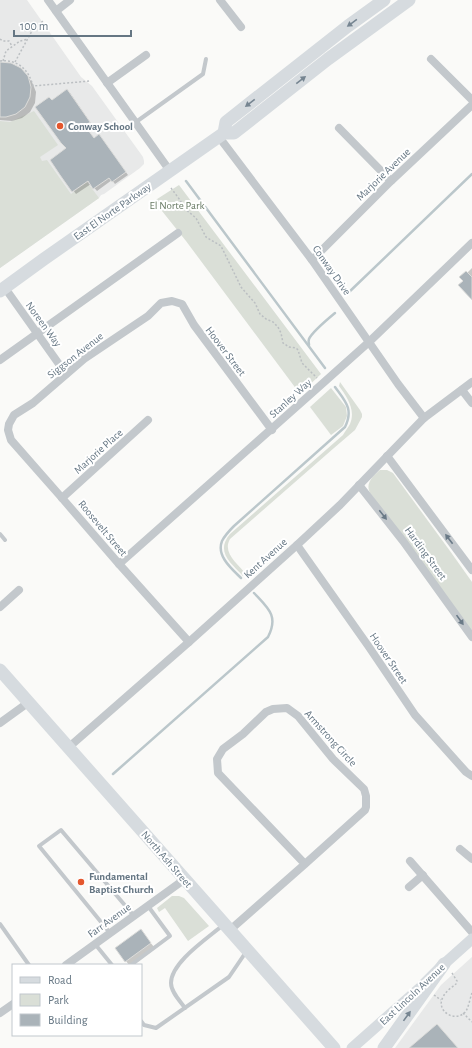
<svg xmlns="http://www.w3.org/2000/svg" width="472" height="1048" font-family="'Alegreya Sans',sans-serif">
  <rect width="100%" height="100%" fill="#fafaf8"/>
  <g fill="#e8e9e9">
    <path d="M0 0H27L81 77 92 86 143 157 144 161V164L140 168 104 194 101 195 99 198 0 268Z"/>
    <path d="M472 957V1048H395L441 985Z"/>
  </g>
  <g fill="#dadfd7">
    <path d="M34 111 58 145 40 157 42 161 47 160 71 194 87 182 99 198 0 268V121L10 122Z"/>
    <path d="M179 185 321 374 300 394 186 241 154 201Z"/>
    <path d="M340 382 360 410 362 414V417L355 430 334 448 230 539C222 553 238 564 246 574L243 576C231 563 215 552 230 534L343 435C345 431 348 428 350 424 356 410 347 397 339 386Z"/>
    <path d="M331 388 346 407 347 416 343 426 331 435 310 407Z"/>
    <path d="M380 470H387L393 473 450 551 472 582V635L370 493C365 483 373 476 380 470Z"/>
    <path d="M172 896H179L184 898 209 926 188 941 165 908 159 912 157 908Z"/>
  </g>
  <g fill="#0003">
    <path d="M0 63 20 69 32 82 36 92 35 103 30 112 22 118 12 121 0 120Z"/>
    <path d="M70 93 92 125 87 129 94 139H102L128 175 115 184 112 180 97 191 91 184 76 194 51 160 68 148 52 101Z"/>
    <path d="M472 268V298L464 281 467 273Z"/>
    <path d="M141 931 154 947 129 965 126 961Z"/>
  </g>
  <g fill="none" stroke-linecap="round" stroke-linejoin="round">
    <g stroke="#bbc7cb" stroke-width="2.5">
      <path d="M186 181 325 368"/>
      <path d="M347 294 472 174"/>
      <path d="M309 345C309 343 308 342 309 339 312 332 329 318 335 313"/>
      <path d="M241 578C232 569 216 556 222 541 225 535 230 530 234 526L345 427C354 409 345 401 335 387"/>
      <path d="M113 774 268 637C279 616 268 608 254 593"/>
    </g>
  </g>
  <g fill="#aab3b9" stroke="#dcdcda">
    <path d="M0 62 11 63 21 68 28 76 31 87 30 97 25 107 16 114 6 117H0Z"/>
    <path d="M67 89 90 122 85 126 94 138 99 134 126 172 112 182 109 178 93 189 88 181 72 192 60 175 50 160 66 148 61 143 35 107 49 97 52 100Z"/>
    <path d="M466 271 472 277V300L458 285 463 281 459 277Z"/>
    <path d="M141 929 151 943 125 962 115 948Z"/>
    <path d="M437 1024 458 1048H409Z"/>
  </g>
  <g fill="none" stroke-linecap="round" stroke-linejoin="round">
    <g stroke="#bbbfc2" stroke-width="1.5" stroke-dasharray="2 2" stroke-linecap="butt">
      <path d="M0 39 3 41H9L12 46"/>
      <path d="M0 61C18 59 29 70 33 86L90 81"/>
      <path d="M3 61 6 51 20 41 28 39"/>
      <path d="M15 62 32 31 43 21"/>
      <path d="M171 188 180 200 184 208 196 218 206 237 221 246 241 287 255 303 260 314 266 319 273 322 278 327 281 333 283 343 289 347 296 348 298 350 302 363 317 378"/>
      <path d="M452 973 457 981 456 984C452 987 446 991 443 997 435 1011 456 1024 466 1011 469 1006 470 998 472 993"/>
      <path d="M434 995 441 1000"/>
      <path d="M463 1013 472 1022"/>
    </g>
    <g stroke="#c3c8cc" stroke-width="4">
      <path d="M136 122 203 74 206 59"/>
      <path d="M0 534 5 540"/>
      <path d="M0 924 29 965"/>
      <path d="M110 933 39 846 61 830 134 916"/>
      <path d="M95 944 112 965"/>
      <path d="M131 965 170 936 148 906"/>
      <path d="M185 1008C180 1001 171 992 171 983 171 962 208 938 223 925"/>
      <path d="M141 1021 144 1025 156 1028 229 977 246 952"/>
    </g>
    <g stroke="#c3c8cc" stroke-width="8">
      <path d="M48 0 170 171"/>
      <path d="M220 0 241 27"/>
      <path d="M56 11 70 0"/>
      <path d="M431 59 472 100"/>
      <path d="M107 83 146 55"/>
      <path d="M339 128 391 181"/>
      <path d="M219 137 312 260 398 384 424 418"/>
      <path d="M312 260 391 181 472 105"/>
      <path d="M5 288 66 374"/>
      <path d="M0 360 178 233"/>
      <path d="M462 390 472 403"/>
      <path d="M387 456 472 570"/>
      <path d="M359 485 403 541 472 637"/>
      <path d="M62 498 148 420"/>
      <path d="M297 545 369 647 415 715 466 772 472 776"/>
      <path d="M119 564 322 384 369 342 472 243"/>
      <path d="M0 607 19 590"/>
      <path d="M189 642 119 564 62 498 11 440 8 430 9 424 14 415 33 403 84 359 148 316 161 303 172 301 182 304 194 325 272 430"/>
      <path d="M0 723 29 702"/>
      <path d="M69 747 189 642 297 545 340 505 424 418 472 382"/>
      <path d="M460 849 472 859"/>
      <path d="M410 861 472 932"/>
      <path d="M409 887 423 875"/>
      <path d="M230 930 305 864 365 810 366 807V796L364 789 333 759 298 716 287 708 273 709 266 712 243 734 223 749 217 759 218 773 305 864"/>
      <path d="M66 965 185 879"/>
      <path d="M0 1013 13 1004"/>
    </g>
    <path stroke="#d6dbdf" stroke-width="11" d="M352 1048 421 987 444 964 472 939"/>
    <g stroke="#d6dbdf" stroke-width="13">
      <path d="M224 133 226 122 348 26 384 0"/>
      <path d="M0 291 44 259 224 133H234L328 59 409 0"/>
      <path d="M0 670 334 1048"/>
      <path d="M384 1048 444 964"/>
    </g>
  </g>
  <defs><path id="oneway-solid" d="M-6-.8H1V-3.2L6.5 0L1 3.2V.8H-6Z"/></defs>
  <g fill="#768591">
    <use href="#oneway-solid" transform="translate(352 23) rotate(144)"/>
    <use href="#oneway-solid" transform="translate(301 80) rotate(-38)"/>
    <use href="#oneway-solid" transform="translate(250 103) rotate(142)"/>
    <use href="#oneway-solid" transform="translate(407 1016) rotate(-54)"/>
  </g>
  <g fill="#6a7a87">
    <use href="#oneway-solid" transform="translate(383 515) rotate(52)"/>
    <use href="#oneway-solid" transform="translate(449 539) rotate(-127)"/>
    <use href="#oneway-solid" transform="translate(460 620) rotate(55)"/>
  </g>
  <g fill="#e4572e" stroke="#fff" stroke-width="1.5">
    <circle cx="60" cy="126" r="4"/>
    <circle cx="81" cy="882" r="4"/>
  </g>
  <g text-anchor="middle" stroke-width="4" stroke-linejoin="round" paint-order="stroke">
    <g font-size="11" font-weight="bold" fill="#657683" stroke="#fff" text-anchor="start">
      <text x="68" y="130">Conway School</text>
      <text x="89" y="880">Fundamental<tspan x="89" dy="13">Baptist Church</tspan></text>
    </g>
    <g font-size="11" fill="#657683" stroke="#fff">
      <text transform="translate(383 174) rotate(-44)" y="4">Marjorie Avenue</text>
      <text transform="translate(112 211) rotate(-35)" y="4">East El Norte Parkway</text>
      <text transform="translate(332 270) rotate(55)" y="4">Conway Drive</text>
      <text transform="translate(44 324) rotate(54)" y="4">Noreen Way</text>
      <text transform="translate(226 351) rotate(53)" y="4">Hoover Street</text>
      <text transform="translate(75 355) rotate(-38)" y="4">Siggson Avenue</text>
      <text transform="translate(290 398) rotate(-42)" y="4">Stanley Way</text>
      <text transform="translate(98 451) rotate(-42)" y="4">Marjorie Place</text>
      <text transform="translate(103 528) rotate(50)" y="4">Roosevelt Street</text>
      <text transform="translate(426 553) rotate(54)" y="4">Harding Street</text>
      <text transform="translate(265 558) rotate(-42)" y="4">Kent Avenue</text>
      <text transform="translate(389 658) rotate(56)" y="4">Hoover Street</text>
      <text transform="translate(331 738) rotate(48)" y="4">Armstrong Circle</text>
      <text transform="translate(167 859) rotate(49)" y="4">North Ash Street</text>
      <text transform="translate(109 920) rotate(-36)" y="4">Farr Avenue</text>
      <text transform="translate(412 994) rotate(-43)" y="4">East Lincoln Avenue</text>
    </g>
    <g font-size="11" fill="#687a64" stroke="#fff">
      <text x="177" y="209">El Norte Park</text>
    </g>
  </g>
  <rect x="12" y="964" width="130" height="72" fill="#ffffff" stroke="#c1c8cd"/>
  <rect x="20" y="977" width="20" height="6" fill="#d6dbdf" stroke="#c1c8cd"/>
  <text x="48" y="984" font-size="12" fill="#657683">Road</text>
  <rect x="20" y="994" width="20" height="12" fill="#dadfd7" stroke="#c1c8cd"/>
  <text x="48" y="1004" font-size="12" fill="#657683">Park</text>
  <rect x="20" y="1014" width="20" height="12" fill="#aab3b9" stroke="#c1c8cd"/>
  <text x="48" y="1024" font-size="12" fill="#657683">Building</text>
  <path d="M14 30v6h117v-6" fill="none" stroke="#657683" stroke-width="2"/>
  <text x="20" y="30" font-size="12" fill="#657683" stroke="#ffffff" stroke-width="3" paint-order="stroke">100 m</text>
</svg>
